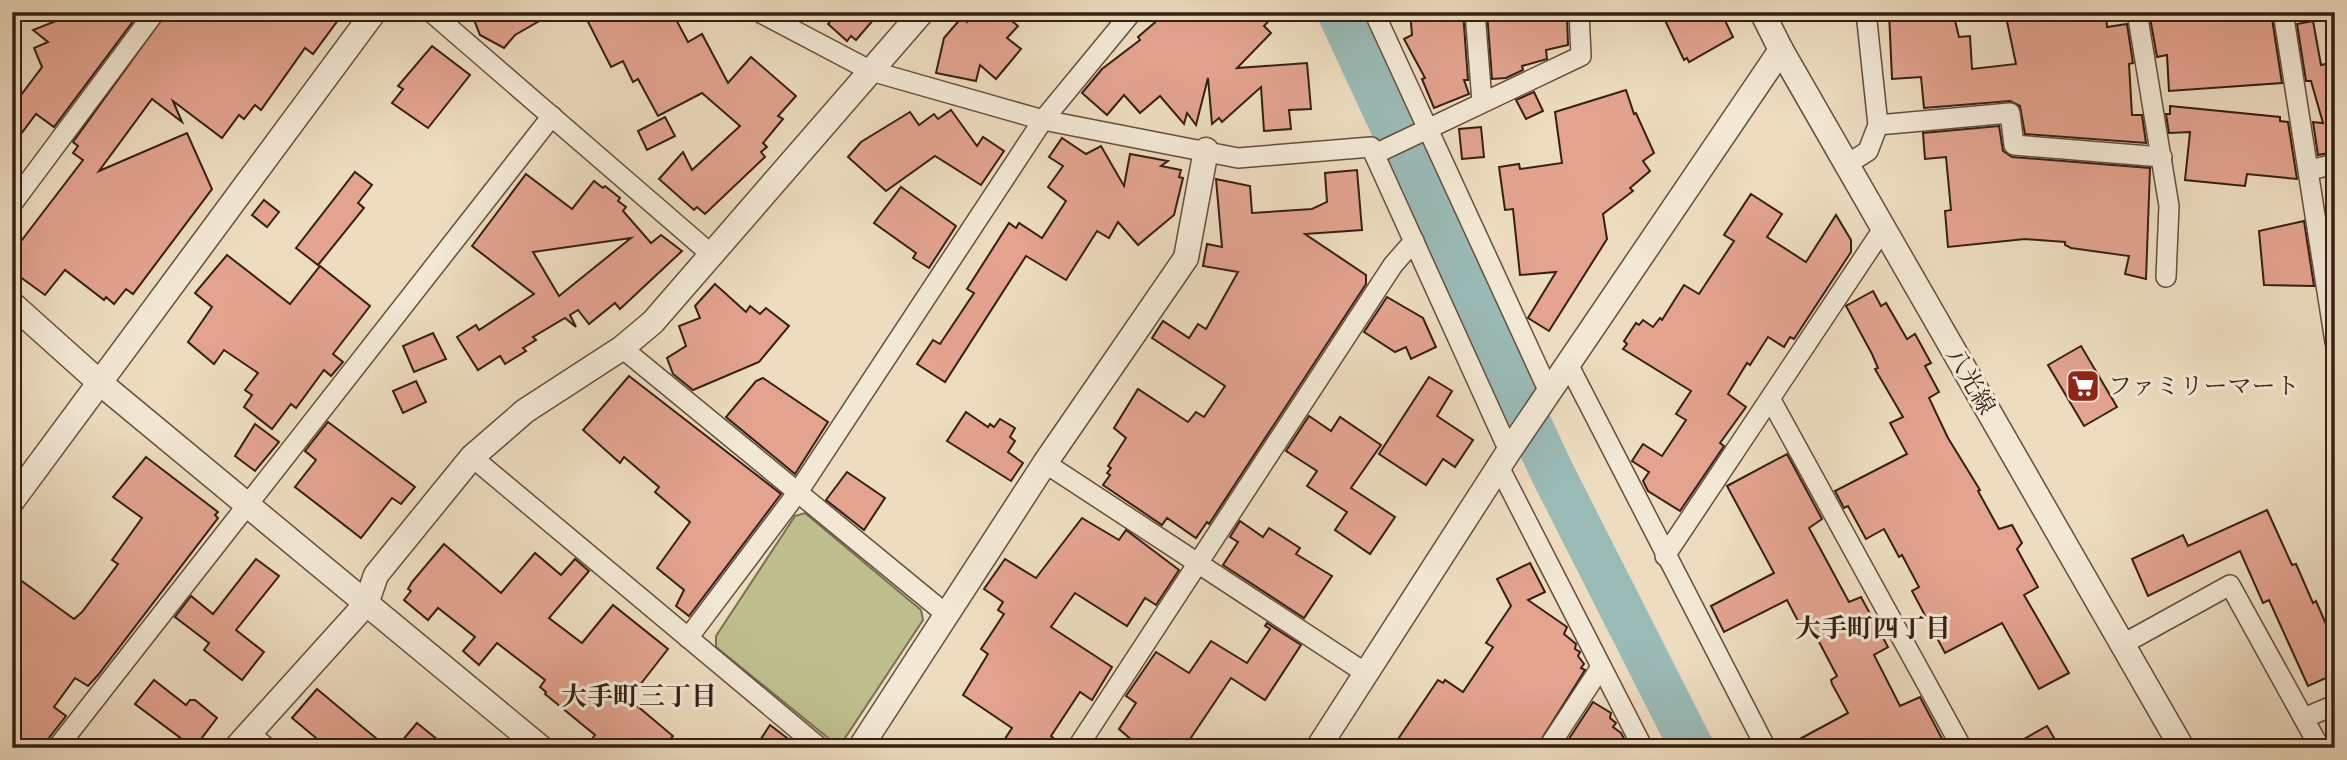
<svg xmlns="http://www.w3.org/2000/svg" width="2347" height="760" font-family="Alegreya,'Noto Serif JP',serif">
  <rect width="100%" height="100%" fill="#eddcbf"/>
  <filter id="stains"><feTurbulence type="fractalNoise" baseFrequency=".00286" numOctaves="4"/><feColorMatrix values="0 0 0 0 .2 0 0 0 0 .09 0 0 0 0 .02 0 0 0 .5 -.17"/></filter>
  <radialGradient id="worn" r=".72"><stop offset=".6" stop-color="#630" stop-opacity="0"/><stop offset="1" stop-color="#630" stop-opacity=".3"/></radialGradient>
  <path fill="#bebf8e" stroke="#7a6f50" stroke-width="2" d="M805 513 921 610 923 620 843 741 833 742 716 647V636L795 516Z"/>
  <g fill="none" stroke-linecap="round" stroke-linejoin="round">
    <path stroke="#9abab6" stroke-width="44" d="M1339 12 1552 472 1692 748"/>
  </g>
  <g fill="#e3a38f" stroke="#361f12" stroke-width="2" fill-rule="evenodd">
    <path d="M90 12H140L54 127 36 114 12 146V107L42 67 34 48 48 42 33 30 66 17 68 21Z"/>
    <path d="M167 12H344L313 54 305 48 261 110 255 105 244 119 239 115 222 138 173 101 182 122 152 99 99 171 187 133 212 189 133 294 126 289 114 304 106 297 104 300 65 270 45 295 12 271V253L83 160 73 153 78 146 73 142Z"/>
    <path d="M471 12H555L515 35 504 48 480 35Z"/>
    <path d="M583 12H672L688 42 702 34 728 83 751 57 796 96 778 116 783 119 763 143 767 147 761 152 765 157 705 214 697 207 694 210 659 179 683 152 692 170 740 126 702 93 658 116 638 79 633 82 623 61 611 67Z"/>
    <path d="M838 12H880L856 40 851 36 847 41 828 24Z"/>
    <path d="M976 12H1001L1018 26 1007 38 1021 49 996 79 980 65 976 81 936 73 944 38 962 17 967 22Z"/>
    <path d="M1167 12H1277L1264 26 1271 33 1237 68 1307 63 1311 109 1289 110 1291 129 1264 131 1261 87 1222 122 1219 118 1212 124 1208 78 1196 125 1187 113 1184 124 1160 96 1140 113 1124 95 1107 115 1082 93 1102 69 1140 40 1138 37Z"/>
    <path d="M1410 12H1463L1468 80H1464L1469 94 1434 108 1422 79 1425 78 1404 39 1412 35Z"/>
    <path d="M1487 12H1541L1542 17 1567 15 1568 45 1546 50 1547 59 1522 66 1523 70 1506 78 1492 79Z"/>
    <path d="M1661 12H1721L1733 37 1689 62 1687 58 1684 60Z"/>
    <path d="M1889 12H1953L1959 37 1970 36 1972 69 2016 64 2005 12H2106L2107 27 2127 24 2133 63 2129 64 2132 115H2142L2146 143 2025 134 2020 106 2010 101 1924 108 1921 77 1892 79Z"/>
    <path d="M2149 12H2203L2204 15 2271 12 2282 83 2169 91 2167 55 2157 57Z"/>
    <path d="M2313 21 2321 65 2335 62V152L2318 155 2313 122 2323 123 2311 81H2306L2297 24Z"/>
    <path d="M432 46 470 75 428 128 392 103 403 89 398 86Z"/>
    <path d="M1626 90 1634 114 1636 113 1654 153 1643 161 1650 171 1630 188 1633 191 1603 214 1607 239 1549 331 1528 318 1556 272 1520 275 1513 209 1505 210 1499 167 1519 164 1520 169 1562 163 1555 112Z"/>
    <path d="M1534 92 1543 111 1526 119 1516 100Z"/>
    <path d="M2170 106 2280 117V121L2288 122 2297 179 2247 174 2245 186 2185 180 2190 132 2169 133 2166 114H2170Z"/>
    <path d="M951 110 977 146 983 137 1004 151 981 185 935 156 886 191 848 157 861 142 910 112 919 125 934 114 938 119Z"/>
    <path d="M665 117 675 136 647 150 638 131Z"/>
    <path d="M1999 126 2003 151 2012 157 2150 168 2146 279 2125 274 2129 256 2071 248 2065 245V242L2025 239 1948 247 1945 211 1951 210 1946 157 1925 159 1923 133Z"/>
    <path d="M1481 127 1484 157 1462 159 1459 129Z"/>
    <path d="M1062 138 1086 154 1101 146 1124 186 1130 154 1168 161 1161 166 1181 170 1179 177 1183 178 1174 215 1138 245 1118 222 1109 238 1097 231 1066 280 1026 256 945 382 917 364 933 340 940 344 974 293 967 289 1009 223 1016 228 1019 223 1042 238 1066 201 1048 187 1063 166 1049 157Z"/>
    <path d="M1357 170 1362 230 1305 234 1366 275V284L1209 524 1207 522 1196 538 1167 518 1162 525 1103 485 1110 475 1107 473 1111 468 1108 466 1126 438 1114 428 1138 389 1188 422 1196 412 1204 417 1225 386 1152 338 1163 321 1189 338 1198 324 1206 329 1238 272 1203 266 1207 244 1222 247 1216 179 1250 186 1252 213 1312 209 1327 202 1325 173Z"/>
    <path d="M355 172 372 185 358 203 364 208 318 265 296 248Z"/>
    <path d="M526 174 572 209 594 181 603 188 605 186 620 198 618 201 626 207 623 211 651 243 661 235 682 251 620 309 615 303 589 324 578 310 570 315 576 327 565 318 533 337 536 340 523 348 526 351 505 364 500 356 478 370 457 337 476 325 479 330 534 294 472 246ZM631 238 559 296 533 252Z"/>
    <path d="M901 187 956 226 929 268 913 258 916 253 874 223Z"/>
    <path d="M1751 194 1782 214 1767 237 1806 262 1836 215 1851 240V252L1794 339 1790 337 1784 347 1768 337 1750 365 1747 363 1728 394 1746 407 1720 443 1724 446 1680 511 1648 491 1643 481 1649 472 1632 461 1643 444 1662 456 1686 420 1676 414 1691 391 1623 349 1627 344 1624 341 1636 323 1639 325 1643 320 1653 327 1660 318 1662 320 1684 285 1699 294 1734 241 1724 235Z"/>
    <path d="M264 200 279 212 267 227 252 215Z"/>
    <path d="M2304 221 2314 286 2264 285 2259 231Z"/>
    <path d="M227 255 290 304 320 266 370 306 333 354 343 362 331 376 324 370 296 408 291 404 272 429 244 407 252 395 245 390 258 373 224 350 214 364 188 342 212 307 195 293Z"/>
    <path d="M715 284 746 312 750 306 760 314 766 308 789 326 759 362 693 390 673 374 667 358 686 346 679 326 700 318 695 306Z"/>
    <path d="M1873 291 1881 306 1886 303 1907 339 1915 334 1931 363 1925 366 1939 392 1929 398 1948 438 1980 490 1978 491 1999 529 2012 525 2022 543 2017 549 2038 587 2024 595 2069 673 2039 689 2002 623 1945 653 1912 591 1919 587 1902 555 1899 557 1884 529 1866 539 1848 506 1844 508 1835 491 1907 454 1890 423 1903 417 1875 369 1878 368 1872 354 1846 306Z"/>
    <path d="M1387 297 1423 318 1436 347 1411 359 1406 347 1395 352 1364 332Z"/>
    <path d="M433 333 446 359 414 372 403 346Z"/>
    <path d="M2081 346 2117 407 2084 426 2048 365Z"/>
    <path d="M629 376 781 494 689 616 676 606 684 590 657 568 690 522 655 492 659 487 624 457 620 463 583 430Z"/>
    <path d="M1429 377 1452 391 1437 416 1473 440 1455 467 1443 459 1426 485 1379 454Z"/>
    <path d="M763 378 828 422 795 474 726 417 756 381Z"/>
    <path d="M416 381 426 402 403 413 393 391Z"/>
    <path d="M966 412 988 427 990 424 994 427 1000 419 1015 428 1010 437 1015 441 1008 452 1023 463 1011 481 947 441Z"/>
    <path d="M1309 416 1331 431 1340 417 1381 445 1351 488 1395 517 1370 554 1335 530 1347 512 1307 486 1317 471 1286 451Z"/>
    <path d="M328 422 415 487 401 504 392 498 361 538 295 487 316 460 305 451Z"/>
    <path d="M255 424 279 442 255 471 235 456Z"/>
    <path d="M1787 454 1822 519 1809 528 1849 602 1861 597 1888 647 1874 655 1900 706 1920 697 1947 748H1783L1848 713 1832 684 1831 680 1837 676 1807 619 1799 623 1787 600 1724 632 1711 606 1774 573 1727 486Z"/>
    <path d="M146 457 218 512 215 515 218 518 98 675 88 686 75 678 54 707 66 716 41 748H12V574L74 619 82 612 118 564 112 560 142 518 113 497Z"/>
    <path d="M847 472 885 498 864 530 826 500Z"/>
    <path d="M2267 510 2292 565 2296 564 2313 603 2316 601 2335 645V674L2308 686 2269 600 2263 603 2240 551 2148 596 2132 559 2183 535 2188 546Z"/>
    <path d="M1082 518 1119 540 1126 530 1179 570 1156 605 1145 598 1127 626 1075 593 1051 627 1112 667 1092 700 1080 692 1051 736 1065 748H999L1012 728 963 695 988 654 981 649 1004 614 998 610 1003 602 984 589 1005 559 1036 578Z"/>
    <path d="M1240 521 1263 537 1269 528 1300 548 1296 554 1332 576 1304 618 1223 565 1238 542 1230 537Z"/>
    <path d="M444 544 501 593 535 553 561 575 575 559 589 571 549 618 582 643 613 605 668 649 629 699 673 736 663 748H585L595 735 545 694 546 692 540 687 545 680 497 643 479 665 463 651 475 637 438 608 428 620 404 600 411 591 408 589 412 582Z"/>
    <path d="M256 559 279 576 236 630 264 652 242 680 204 650 209 643 175 617 191 596 213 614Z"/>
    <path d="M1530 563 1545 592 1528 600 1567 627 1564 634 1576 644 1575 649 1580 652 1578 656 1584 664 1581 668 1585 670 1536 748H1392L1438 680 1443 683 1445 680 1463 692 1493 647 1486 643 1511 606 1497 579Z"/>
    <path d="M1267 623 1301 645 1265 700 1231 678 1184 748H1141L1119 729 1136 703 1126 696 1156 652 1189 673 1211 641 1247 663 1270 629 1265 626Z"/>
    <path d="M154 680 186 705 190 700H195L217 718 194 748 135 704Z"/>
    <path d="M317 689 360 725 388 748H328L292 718Z"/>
    <path d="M1593 702 1611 713 1610 718 1616 723 1613 727 1621 733 1629 748H1563Z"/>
    <path d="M417 723 448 748H396Z"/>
    <path d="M770 725 800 748H755Z"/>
    <path d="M2047 726 2060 748H2008Z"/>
  </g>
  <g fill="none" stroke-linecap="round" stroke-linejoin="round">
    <defs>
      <g id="minor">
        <path d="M431 12 712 255"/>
        <path d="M759 12 871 71 1043 120 1238 158 1371 147 1509 451"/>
        <path d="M1374 12 1549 392"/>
        <path d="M1475 12 1482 102"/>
        <path d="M2137 12 2169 206 2166 277"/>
        <path d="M2283 12 2335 342"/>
        <path d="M1878 125 2010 113 2014 145 2162 157"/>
        <path d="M1375 154 1581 56 1579 12"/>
        <path d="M1846 165 1868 151 1878 125 1866 12"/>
        <path d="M2310 170 2335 164"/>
        <path d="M12 204 155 12"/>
        <path d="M622 348 946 614"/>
        <path d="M1568 364 1766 748"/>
        <path d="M1771 400 1962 748"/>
        <path d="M472 457 820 748"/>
        <path d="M1045 463 1367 674"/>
        <path d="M1499 467 1643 748"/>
        <path d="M1665 556 1883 229"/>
        <path d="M688 638 798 492 1043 120 1132 12"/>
        <path d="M2123 644 2230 585 2320 748"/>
        <path d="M2304 718 2335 705"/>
        <path d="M249 733 267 748"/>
        <path d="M57 748 552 116"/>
        <path d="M1077 748 1393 265 1414 241"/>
        <path d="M1548 748 1601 667"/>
      </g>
      <g id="tertiary">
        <path d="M1762 12 1781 50 2182 748"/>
        <path d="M12 304 99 382 541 748"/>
        <path d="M12 501 374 12"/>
        <path d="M236 748 366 604 376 575 472 457 525 411 622 348 653 322 922 12"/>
        <path d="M860 748 1045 463 1186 258 1206 150"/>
        <path d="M1318 748 1509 451 1781 50"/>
      </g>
    </defs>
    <use href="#minor" stroke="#644e3d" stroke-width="22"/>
    <use href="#tertiary" stroke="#644e3d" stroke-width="27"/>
    <use href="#minor" stroke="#f3e8d5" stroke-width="19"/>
    <use href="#tertiary" stroke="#f3e8d5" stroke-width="24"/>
  </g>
  <defs>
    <symbol id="supermarket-square" viewBox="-11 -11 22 22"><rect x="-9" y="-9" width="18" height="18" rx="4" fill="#8f2418" stroke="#f3e8d5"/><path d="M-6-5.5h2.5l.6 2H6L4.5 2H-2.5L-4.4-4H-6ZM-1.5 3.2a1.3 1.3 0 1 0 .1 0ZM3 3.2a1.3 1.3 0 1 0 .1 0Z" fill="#fff"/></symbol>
  </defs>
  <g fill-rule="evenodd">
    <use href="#supermarket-square" x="2064" y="367" width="38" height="38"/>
  </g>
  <g text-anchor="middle" stroke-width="6" stroke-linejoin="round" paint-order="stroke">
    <g font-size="24" fill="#361f12" stroke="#f3e8d5">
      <text transform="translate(1971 381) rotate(60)" y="8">八光線</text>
    </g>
    <g font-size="24" fill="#361f12" stroke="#f3e8d5" text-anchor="start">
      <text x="2108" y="394">ファミリーマート</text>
    </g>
    <g font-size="26" font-weight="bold" fill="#361f12" stroke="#f3e8d5">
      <text x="1873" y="637">大手町四丁目</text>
      <text x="639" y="705">大手町三丁目</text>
    </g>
  </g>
  <rect width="2347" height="760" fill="none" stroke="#eddcbf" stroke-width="42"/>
  <rect x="14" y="14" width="2319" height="732" fill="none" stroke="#361f12" stroke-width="3.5"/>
  <rect x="21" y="21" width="2305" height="718" fill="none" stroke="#361f12" stroke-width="2"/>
  <rect width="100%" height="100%" filter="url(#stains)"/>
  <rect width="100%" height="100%" fill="url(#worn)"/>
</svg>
